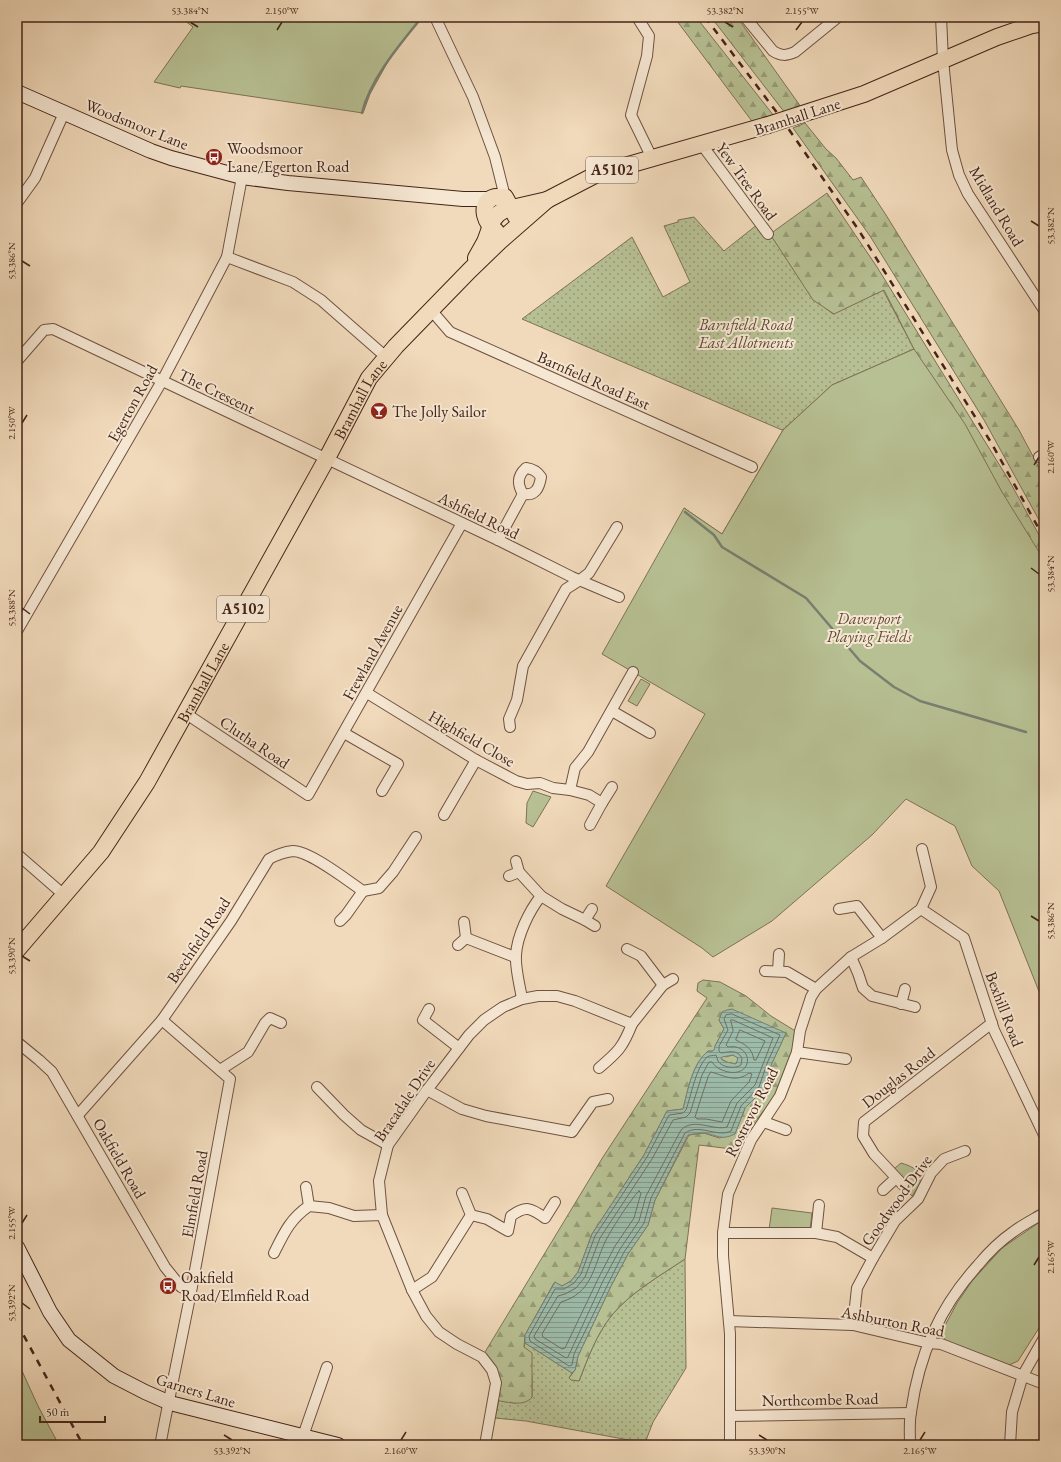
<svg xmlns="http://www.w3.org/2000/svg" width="1061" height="1462" font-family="'EB Garamond',serif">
  <defs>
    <pattern id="grass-dots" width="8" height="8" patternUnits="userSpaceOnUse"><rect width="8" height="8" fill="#b7c093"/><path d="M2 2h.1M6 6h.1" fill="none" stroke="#969c77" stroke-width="1.8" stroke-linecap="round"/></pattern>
    <pattern id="forest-firs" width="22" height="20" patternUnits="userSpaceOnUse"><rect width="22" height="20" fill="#b7c093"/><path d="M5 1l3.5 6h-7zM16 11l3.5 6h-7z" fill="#969c77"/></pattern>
    <pattern id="water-rules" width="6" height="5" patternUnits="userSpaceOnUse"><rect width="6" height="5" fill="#9cbbaa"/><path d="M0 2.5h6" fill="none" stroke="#819889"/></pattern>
  </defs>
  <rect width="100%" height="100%" fill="#f1dabb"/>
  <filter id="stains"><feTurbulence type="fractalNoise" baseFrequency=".005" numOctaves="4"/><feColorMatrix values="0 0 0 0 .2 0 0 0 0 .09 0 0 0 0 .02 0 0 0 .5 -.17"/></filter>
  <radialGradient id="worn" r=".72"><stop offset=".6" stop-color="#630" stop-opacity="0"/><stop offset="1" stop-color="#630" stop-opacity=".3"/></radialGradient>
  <g fill="url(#grass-dots)" stroke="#7e7256">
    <path d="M694 217 724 251 758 224 770 234 824 307 833 314 883 290 914 349 782 430 522 319 632 237 663 297 690 282 664 226 678 222V220Z"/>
    <path d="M685 1259 686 1368 653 1422 645 1443 526 1421 495 1418 499 1400 515 1403 532 1397V1376L524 1347 525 1343 572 1373 569 1378 579 1381C588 1358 596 1335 612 1315 630 1293 661 1275 685 1259Z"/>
  </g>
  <g fill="url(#forest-firs)" stroke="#7e7256">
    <path d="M674 17H696L774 116 754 124Z"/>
    <path d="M711 17H737L801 107 785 113Z"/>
    <path d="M805 123 826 149 836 158 853 180 861 177 886 215 1019 430 1044 477V529L984 420 870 236 793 128Z"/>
    <path d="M827 193 877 267 1010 482 1044 544V577L857 636 684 508 722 534 783 430 832 385 914 349 884 290 834 314 813 300 770 234Z"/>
    <path d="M703 980 720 982 746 996 771 1016 797 1032 796 1046 777 1095 732 1149 699 1145 685 1259C661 1275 630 1293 612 1315 596 1335 588 1358 579 1381L571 1380 569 1378 575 1370 578 1356 611 1286 628 1254 648 1225 655 1200 689 1135 704 1133 719 1138 735 1133 745 1108 763 1090 772 1063 786 1033 719 1020 724 1029 715 1046 725 1057 733 1055 738 1058 737 1063C726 1065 721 1058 713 1051H708C692 1064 688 1090 683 1109L667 1111 644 1155 592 1234 578 1272 571 1281 562 1286 554 1283 525 1335 524 1347 532 1353V1397C524 1408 505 1401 493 1400L496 1383 482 1357 603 1157 707 998 697 991 698 983Z"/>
  </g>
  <g fill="#b7c093" stroke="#7e7256">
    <path d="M180 17H423L392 54 370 94 363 113 181 86 180 88 154 82 193 27Z"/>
    <path d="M914 349 965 424 1002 492 1044 560V999H1042L999 891 972 866 955 826 906 799 872 835 772 921 713 957 702 948 606 886 705 714 602 654 684 508 722 534 783 430 832 385Z"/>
    <path d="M641 679 650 684 637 706 628 701Z"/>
    <path d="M533 791 551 797 533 827 526 823 527 803Z"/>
    <path d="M901 1163C911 1166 917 1169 923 1177L918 1187 912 1196 904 1188 894 1169Z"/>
    <path d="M772 1208 812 1213 810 1230H769Z"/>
    <path d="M1044 1219V1323L1039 1328 1018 1361 1007 1366 948 1344 943 1337 942 1331 957 1303 972 1281 1002 1248Z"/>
    <path d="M17 1360 38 1406 59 1445H17Z"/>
  </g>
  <path fill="url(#water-rules)" stroke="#797f70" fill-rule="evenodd" d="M732 1009 786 1033 772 1063 763 1090 745 1108 735 1134C720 1141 718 1135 704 1133 700 1133 693 1134 688 1135L655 1200 648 1225 628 1254 611 1286 578 1356 575 1370 572 1373 525 1343V1335L555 1282 562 1286 571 1281 578 1272 592 1234 644 1155 667 1111 683 1109C688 1090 692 1064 708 1051L711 1052 714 1050 715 1046 724 1029 719 1020 722 1012 727 1010ZM733 1055 738 1058 736 1064 726 1062 721 1059 722 1057Z"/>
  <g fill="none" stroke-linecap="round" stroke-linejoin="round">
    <g stroke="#707061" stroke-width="1">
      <path d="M732 1014 780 1035 768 1061 759 1087 741 1106 731 1131C717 1138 699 1123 685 1133L651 1198 644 1223 624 1252 608 1284 574 1354 572 1365 569 1366 530 1341 529 1336 555 1289H564L574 1283 581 1274 595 1236 647 1157 669 1115 683 1113 686 1110C691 1096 696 1067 707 1057 710 1055 713 1056 716 1055 717 1057 717 1059 718 1061 722 1068 736 1069 741 1065L742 1058C737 1049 729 1052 721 1053L719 1051V1046L728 1030 724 1019 726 1015Z"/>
      <path d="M731 1020H733L773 1038 755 1085 737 1103 727 1127C713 1131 694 1117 681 1130L646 1196 639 1221 620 1249 603 1281 568 1357 566 1358 535 1339 534 1336 558 1296 565 1294 576 1288 585 1277 600 1238 652 1159 673 1120 686 1117 690 1113 702 1075 709 1062H712C716 1068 721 1070 728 1072 755 1077 753 1043 728 1047L726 1045 733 1031Z"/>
      <path d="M740 1030 765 1041 756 1060H754C752 1048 746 1045 736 1040Z"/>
      <path d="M711 1072C725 1076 736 1083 749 1073L752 1074 749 1082 731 1101 722 1122 706 1119H697L695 1117 708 1077Z"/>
      <path d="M639 1191 641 1193 634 1218 615 1246 598 1279 565 1348 562 1349 543 1337 542 1334 561 1302C592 1293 593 1268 605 1242 609 1233 632 1197 639 1191Z"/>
    </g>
    <g stroke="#797f70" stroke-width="2.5">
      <path d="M362 113C370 79 401 43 422 17"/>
      <path d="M685 512 714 535 722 547 806 598 860 661 894 687 920 701 1026 732"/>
    </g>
    <defs>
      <g id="street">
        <path d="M435 17 473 97 495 157 505 197"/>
        <path d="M637 17 649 36 647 56 631 115 652 158"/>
        <path d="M745 17 773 51C781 56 786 56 795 52L838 17"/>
        <path d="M941 17 943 60 952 150 959 175 968 194 1044 310"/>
        <path d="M702 145 768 234"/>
        <path d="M17 203 35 178 64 113"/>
        <path d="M227 257 293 282 321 300 386 357"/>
        <path d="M431 310 450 332 752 467"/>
        <path d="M17 361 44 330 53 329 498 540 572 577 619 597"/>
        <path d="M1039 457 1044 454"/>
        <path d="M498 540 523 494C517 484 517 476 526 468 533 469 537 471 541 477 539 489 535 496 523 494"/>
        <path d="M17 631 162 381 227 257 242 177"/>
        <path d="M367 693 476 760 516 781 527 784 540 783 553 788 570 790 575 768 588 752 633 672"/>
        <path d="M612 711 650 733"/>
        <path d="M185 713 308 795 462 523"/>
        <path d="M510 727 509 719 517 700 523 666 566 589 580 580 589 573 617 527"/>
        <path d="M344 733 398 764 382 791"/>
        <path d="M570 790 589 795 602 803 590 825"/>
        <path d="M602 803 612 787"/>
        <path d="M444 815 476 760"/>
        <path d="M17 854 64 895"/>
        <path d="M516 861 519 872 541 896C529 911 517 936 516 955 515 968 520 986 522 999"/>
        <path d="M509 876 519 872"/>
        <path d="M363 891 379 888 393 872 416 837"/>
        <path d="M541 896 562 909 585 920 595 926"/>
        <path d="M839 909 857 906 882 938"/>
        <path d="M921 909 964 938 994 1030 1044 1135"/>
        <path d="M585 920 592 909"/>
        <path d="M466 938 515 957"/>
        <path d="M458 945 466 938 464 922"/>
        <path d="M627 949 641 956 663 985"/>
        <path d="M851 957 858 973 863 988 872 996 915 1007"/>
        <path d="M765 971 787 972 816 989"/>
        <path d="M778 971 779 954"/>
        <path d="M901 1004 905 989"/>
        <path d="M429 1009 423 1020 459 1048"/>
        <path d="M162 1020 230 1079 191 1292 164 1425 161 1441 162 1445"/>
        <path d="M17 1042 39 1060 52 1072 165 1267 181 1287 191 1292"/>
        <path d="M797 1052 846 1059"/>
        <path d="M599 1068C618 1052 623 1047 632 1024"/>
        <path d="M220 1070 248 1052 265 1023 270 1018 281 1023"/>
        <path d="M317 1087 344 1115 361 1130 388 1145"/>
        <path d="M427 1090 462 1109 486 1116 572 1132 593 1102 608 1099"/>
        <path d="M78 1115 162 1020 231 921 269 859C276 855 284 852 293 851 310 851 348 881 363 891L346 915 340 921"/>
        <path d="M764 1122 786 1130"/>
        <path d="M903 1185 874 1154 863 1136 864 1122 992 1023"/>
        <path d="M306 1187 309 1206"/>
        <path d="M883 1190 896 1178"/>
        <path d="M471 1215 487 1219 508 1231 511 1216C526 1205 531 1208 545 1218L555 1202"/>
        <path d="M723 1233H816L837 1237 873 1258"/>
        <path d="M816 1233 819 1205"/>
        <path d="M274 1253C284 1233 290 1219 309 1206L329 1208 354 1216 382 1215"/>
        <path d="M412 1290 432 1277 471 1215 462 1193"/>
        <path d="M729 1321 853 1325 929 1343 941 1344 1044 1384"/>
        <path d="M853 1325 857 1288 873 1258 895 1221 918 1199 931 1173 944 1159 965 1151"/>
        <path d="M730 1416 911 1413"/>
        <path d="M303 1436 327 1367"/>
        <path d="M485 1445 496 1383 492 1370 482 1357 457 1344 439 1332 426 1316 412 1290 382 1215 379 1181 388 1145 427 1090 469 1035 484 1020 503 1007 522 999 538 996H557L575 1001 632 1024 663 985 673 979"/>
        <path d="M730 1445V1334L723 1256V1233L728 1194 751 1140 780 1096 797 1052 800 1031 811 997 816 989 851 957 882 938 921 909 931 887 922 849"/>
        <path d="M910 1445C910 1434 909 1422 911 1412 919 1355 939 1308 978 1265 988 1253 1000 1241 1013 1232 1022 1225 1034 1219 1044 1213"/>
        <path d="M1010 1445 1012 1412 1023 1375 1044 1338"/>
      </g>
      <g id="secondary">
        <path d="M17 92 151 151 171 158 242 177 288 183 463 199H490"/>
        <path d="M17 1247 50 1312 69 1340 114 1376 145 1392 170 1403 338 1445"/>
      </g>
      <g id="primary">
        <path d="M802 114 864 94 997 37 1032 25 1044 23"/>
        <path d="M496 231C486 225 478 205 492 198 496 196 500 197 505 197L516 217"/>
        <path d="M476 258 485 242 493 220 498 214 504 210 547 200 597 174 768 125"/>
        <path id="s1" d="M17 950 101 852 147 782 326 460 369 378 396 346 470 270 499 242 547 200"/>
      </g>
    </defs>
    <use href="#street" stroke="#6f5241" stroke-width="12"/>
    <use href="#secondary" stroke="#442418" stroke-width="16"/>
    <use href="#primary" stroke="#442418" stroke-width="18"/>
    <use href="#street" stroke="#f6e7d3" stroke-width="10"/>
    <use href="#secondary" stroke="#f6e7d3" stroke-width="14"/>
    <use href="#primary" stroke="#f1dabb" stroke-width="16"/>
    <g stroke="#442418" stroke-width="2.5" stroke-dasharray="7 7" stroke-linecap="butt">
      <path d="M705 17 781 118 858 229 992 444 1044 538"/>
      <path d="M17 1323 83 1445"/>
    </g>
    <defs>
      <path id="primary-bridge" d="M768 125 802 114"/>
    </defs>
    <use href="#primary-bridge" stroke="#442418" stroke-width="18" stroke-linecap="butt"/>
    <use href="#primary-bridge" stroke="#f1dabb" stroke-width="16"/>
  </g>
  <path fill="none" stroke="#442418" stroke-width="1.5" d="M190 22 198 27M725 22 733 27M277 30 282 22M796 30 802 22M1031 221 1039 226M22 261 30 266M22 423 27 415M1034 465 1039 457M1031 568 1039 574M22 608 30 614M1031 916 1039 921M22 956 30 961M22 1223 27 1215M1034 1265 1039 1257M22 1303 30 1309M224 1435 232 1440M759 1435 767 1440M401 1440 406 1432M920 1440 925 1432"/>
  <defs>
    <symbol id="bus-disc" viewBox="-11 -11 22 22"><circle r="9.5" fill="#8f2418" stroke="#f6e7d3"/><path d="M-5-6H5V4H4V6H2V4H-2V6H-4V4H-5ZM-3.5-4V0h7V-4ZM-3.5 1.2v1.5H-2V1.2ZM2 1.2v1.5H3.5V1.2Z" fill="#fff"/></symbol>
    <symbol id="bar-disc" viewBox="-11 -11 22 22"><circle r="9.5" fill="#8f2418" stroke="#f6e7d3"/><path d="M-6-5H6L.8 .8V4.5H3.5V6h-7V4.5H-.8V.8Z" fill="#fff"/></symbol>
  </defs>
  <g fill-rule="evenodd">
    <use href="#bus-disc" x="204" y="147" width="20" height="20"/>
    <use href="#bar-disc" x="369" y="401" width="20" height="20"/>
    <use href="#bus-disc" x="158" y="1276" width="20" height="20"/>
  </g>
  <g text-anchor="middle" stroke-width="4" stroke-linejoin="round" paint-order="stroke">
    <g fill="#f6e7d3" stroke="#795e50" stroke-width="1">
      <rect x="586" y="157" width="52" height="26" rx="3"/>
      <rect x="217" y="596" width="52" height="26" rx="3"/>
    </g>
    <g font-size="15" font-weight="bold" fill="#442418">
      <text x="612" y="175">A5102</text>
      <text x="243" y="614">A5102</text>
    </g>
    <g font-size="16" fill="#442418" stroke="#f6e7d3">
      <text transform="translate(797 116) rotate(-18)" y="6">Bramhall Lane</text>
      <text transform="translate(137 124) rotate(22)" y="6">Woodsmoor Lane</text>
      <text transform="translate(747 181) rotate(54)" y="6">Yew Tree Road</text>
      <text transform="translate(997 206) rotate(59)" y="6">Midland Road</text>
      <text transform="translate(594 380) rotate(24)" y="6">Barnfield Road East</text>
      <text transform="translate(217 391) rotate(26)" y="6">The Crescent</text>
      <text dy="6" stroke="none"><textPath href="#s1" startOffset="651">Bramhall Lane</textPath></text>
      <text transform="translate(132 403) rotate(-61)" y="6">Egerton Road</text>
      <text transform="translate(479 515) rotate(26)" y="6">Ashfield Road</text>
      <text transform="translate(372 652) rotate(-61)" y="6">Frewland Avenue</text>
      <text dy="6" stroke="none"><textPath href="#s1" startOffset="327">Bramhall Lane</textPath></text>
      <text transform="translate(472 738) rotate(30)" y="6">Highfield Close</text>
      <text transform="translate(255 742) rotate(34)" y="6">Clutha Road</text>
      <text transform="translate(198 940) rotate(-56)" y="6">Beechfield Road</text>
      <text transform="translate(1005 1009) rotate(69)" y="6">Bexhill Road</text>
      <text transform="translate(898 1077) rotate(-38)" y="6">Douglas Road</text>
      <text transform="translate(404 1100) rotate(-56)" y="6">Bracadale Drive</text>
      <text transform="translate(751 1112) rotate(-63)" y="6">Rostrevor Road</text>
      <text transform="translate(120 1158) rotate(60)" y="6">Oakfield Road</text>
      <text transform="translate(194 1194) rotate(-80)" y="6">Elmfield Road</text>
      <text transform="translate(896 1200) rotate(-54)" y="6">Goodwood Drive</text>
      <text transform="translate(893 1321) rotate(11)" y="6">Ashburton Road</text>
      <text transform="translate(196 1390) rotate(17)" y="6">Garners Lane</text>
      <text transform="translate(820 1399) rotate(-1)" y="6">Northcombe Road</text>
    </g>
    <g font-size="16" fill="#442418" stroke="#f6e7d3" text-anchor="start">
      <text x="227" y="154">Woodsmoor<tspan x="227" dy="18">Lane/Egerton Road</tspan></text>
      <text x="392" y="417">The Jolly Sailor</text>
      <text x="181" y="1283">Oakfield<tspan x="181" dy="18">Road/Elmfield Road</tspan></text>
    </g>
    <g font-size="16" font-style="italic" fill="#614b37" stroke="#f6e7d3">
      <text x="746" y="330">Barnfield Road<tspan x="746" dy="18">East Allotments</tspan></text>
      <text x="869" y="624">Davenport<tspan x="869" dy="18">Playing Fields</tspan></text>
    </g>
  </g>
  <rect width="1061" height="1462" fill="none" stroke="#f1dabb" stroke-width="44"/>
  <path d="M40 1416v6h65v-6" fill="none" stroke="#442418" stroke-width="2"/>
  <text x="46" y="1416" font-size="12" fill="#442418" stroke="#f6e7d3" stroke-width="3" paint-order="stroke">50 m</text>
  <rect x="22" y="22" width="1017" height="1418" fill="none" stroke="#442418" stroke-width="1.5"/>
  <g font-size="10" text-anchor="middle" fill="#442418">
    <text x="190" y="14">53.384°N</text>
    <text x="282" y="14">2.150°W</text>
    <text x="725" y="14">53.382°N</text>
    <text x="802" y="14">2.155°W</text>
    <text transform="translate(1050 226) rotate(-90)" y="4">53.382°N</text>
    <text transform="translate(11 261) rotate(-90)" y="4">53.386°N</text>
    <text transform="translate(11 423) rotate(-90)" y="4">2.150°W</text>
    <text transform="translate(1050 457) rotate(-90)" y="4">2.160°W</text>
    <text transform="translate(1050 574) rotate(-90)" y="4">53.384°N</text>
    <text transform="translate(11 608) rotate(-90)" y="4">53.388°N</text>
    <text transform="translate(1050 921) rotate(-90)" y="4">53.386°N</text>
    <text transform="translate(11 956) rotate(-90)" y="4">53.390°N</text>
    <text transform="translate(11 1223) rotate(-90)" y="4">2.155°W</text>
    <text transform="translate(1050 1257) rotate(-90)" y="4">2.165°W</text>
    <text transform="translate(11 1303) rotate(-90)" y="4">53.392°N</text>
    <text x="232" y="1454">53.392°N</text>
    <text x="401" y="1454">2.160°W</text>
    <text x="767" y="1454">53.390°N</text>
    <text x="920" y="1454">2.165°W</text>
  </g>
  <rect width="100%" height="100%" filter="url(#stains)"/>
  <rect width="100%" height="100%" fill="url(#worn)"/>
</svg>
